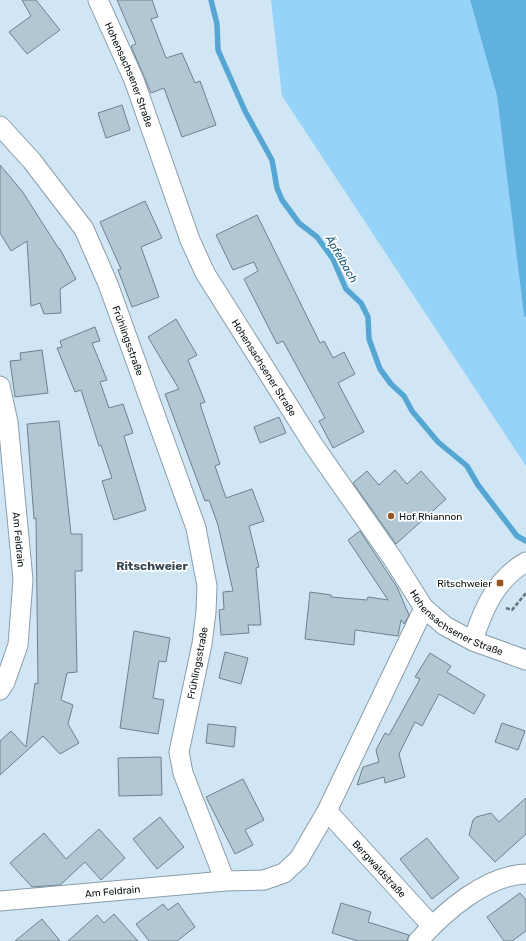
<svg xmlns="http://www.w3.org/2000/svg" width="526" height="941" font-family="Rubik,sans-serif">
  <rect width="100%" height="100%" fill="#d1e6f4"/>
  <path fill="#95d3f9" d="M271 0H470L497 96 524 316 526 317V466L282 96Z"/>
  <path fill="#61b1df" d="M470 0H526V317L524 316 497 96Z"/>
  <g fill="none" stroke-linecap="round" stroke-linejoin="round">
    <path stroke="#56a6d4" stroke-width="5.5" d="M211 0 217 24 218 50 245 111 272 160 277 188 282 200 299 223 317 237 333 259 346 289 361 303 368 317 369 339 380 369 391 384 404 396 412 411 438 442 467 466 478 485 517 536 526 541"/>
  </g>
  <g fill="#b2c7d4" stroke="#6d818d">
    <path d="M22 0H36L60 30 27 54 9 32 31 16Z"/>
    <path d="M117 0H152L158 17 151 19 166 58 182 53 195 83 200 81 216 125 182 137 164 88 151 93 131 46 136 44Z"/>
    <path d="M122 105 130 130 106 138 98 113Z"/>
    <path d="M0 165 22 191 59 249H60L76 279 60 289 61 313 44 314 40 303 31 306 27 241 11 251 0 233Z"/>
    <path d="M145 201 162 238 141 247 159 297 132 307 118 270 121 269 100 222Z"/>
    <path d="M257 215 320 343 324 341 333 358 344 352 355 374 338 383 364 432 333 448 319 421 325 418 283 341 277 344 244 279 258 271 254 262 233 270 216 235Z"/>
    <path d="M176 319 197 355 188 360 205 402 200 404 220 464 215 466 226 498 252 489 264 521 249 526 259 567 256 568 261 625H248L249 633 221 635 219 610 224 609 223 592 233 591 218 525 209 500 205 501 165 394 179 389 148 337Z"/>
    <path d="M95 327 100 341 92 343 107 380 100 382 109 408 123 404 133 433 124 436 146 510 114 520 102 481 112 478 101 445 99 446 81 390 75 392 57 348 62 347 60 341Z"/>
    <path d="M42 350 48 393 15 397 10 361 21 360 20 353Z"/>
    <path d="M279 417 286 433 260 443 254 427Z"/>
    <path d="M59 421 71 534H82V571H75L77 672 67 673 61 700 73 705 68 724 79 743 60 754 43 736 0 775V741L11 731 26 747 35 683 38 684 36 518 34 519 27 424Z"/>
    <path d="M395 470 407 484 421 471 446 499 396 544 353 483 367 471 379 485Z"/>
    <path d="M360 531 397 587 409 615 404 624 401 620 398 636 355 630 354 645 305 639 310 592 331 595V597L367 600 368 597 388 600 348 540Z"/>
    <path d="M134 631 170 638 166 662 159 661 153 698 164 700 158 734 120 728Z"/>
    <path d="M225 652 248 658 241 684 219 678Z"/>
    <path d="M430 653 451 666 447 672 485 695 474 714 439 694 422 726 415 722 399 754 405 777 385 783 384 777 357 785 363 767 379 762 376 750 385 733 389 735 420 679 415 677Z"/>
    <path d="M502 723 525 731 518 750 495 742Z"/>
    <path d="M208 724 236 727 234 747 206 743Z"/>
    <path d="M161 757 162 795 119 796 118 758Z"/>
    <path d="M243 779 264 820 245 830 253 845 235 854 206 797Z"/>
    <path d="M526 798V834L495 862 469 835 473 820 476 817 491 813 499 822Z"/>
    <path d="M160 817 184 847 157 869 133 839Z"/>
    <path d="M99 829 125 858 101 880 85 862 60 885 32 887 10 863 44 833 66 859Z"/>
    <path d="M427 838 459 878 432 899 400 859Z"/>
    <path d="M520 893 526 900V931L512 941H504L487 917Z"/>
    <path d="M178 903 195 927 177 941H149L136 924 163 904 168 910Z"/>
    <path d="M341 903 371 912 368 922 409 935 407 941H358L332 933Z"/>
    <path d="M114 914 138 941H68L97 915 104 923Z"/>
    <path d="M42 919 60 941H15Z"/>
  </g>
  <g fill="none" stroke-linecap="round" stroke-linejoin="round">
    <defs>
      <g id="minor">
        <path id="s1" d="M98 0 134 80 190 240 205 273 314 446 393 559 424 608 445 626 473 641 526 660"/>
        <path id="s2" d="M0 126 32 161 84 229 108 284 196 528 207 586 206 612 202 644 179 752 183 773 225 881 264 880 284 873 299 859 327 811 424 608"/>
        <path id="s3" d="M0 386 8 422 23 580 18 645 5 682 0 690"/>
        <path d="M473 641C483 609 496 579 526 562"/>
        <path id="s4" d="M327 811 432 926"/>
        <path id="s5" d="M0 901 225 881"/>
        <path d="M418 941C444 912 486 875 526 874"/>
      </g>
    </defs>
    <use href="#minor" stroke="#899daa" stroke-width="21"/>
    <path stroke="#65737c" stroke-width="2.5" stroke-dasharray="4 2" stroke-linecap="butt" d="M506 608 512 610 526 593"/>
    <use href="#minor" stroke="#fff" stroke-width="19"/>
  </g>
  <g fill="#975621" stroke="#fff" stroke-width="1.5">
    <circle cx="391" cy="516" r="4"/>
    <rect x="496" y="579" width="8" height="8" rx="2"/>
  </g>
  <g text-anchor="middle" stroke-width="3.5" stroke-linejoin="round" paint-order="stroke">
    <g font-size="10" fill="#081014" stroke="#fff">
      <text dy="4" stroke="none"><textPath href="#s1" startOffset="81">Hohensachsener Straße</textPath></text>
      <text dy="4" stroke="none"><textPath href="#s2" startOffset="253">Frühlingsstraße</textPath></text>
      <text dy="4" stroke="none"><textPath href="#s1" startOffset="405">Hohensachsener Straße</textPath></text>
      <text dy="4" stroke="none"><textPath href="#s3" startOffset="155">Am Feldrain</textPath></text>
      <text dy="4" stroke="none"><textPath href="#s1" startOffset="729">Hohensachsener Straße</textPath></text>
      <text transform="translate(197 663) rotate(-79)" y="4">Frühlingsstraße</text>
      <text dy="4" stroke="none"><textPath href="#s4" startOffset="78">Bergwaldstraße</textPath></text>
      <text dy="4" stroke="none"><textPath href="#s5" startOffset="113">Am Feldrain</textPath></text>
    </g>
    <g font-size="10" fill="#081014" stroke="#fff" text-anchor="start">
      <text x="399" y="520">Hof Rhiannon</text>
      <text x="492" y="587" text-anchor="end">Ritschweier</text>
    </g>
    <g font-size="11" font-style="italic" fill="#1b5878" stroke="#fff">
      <text transform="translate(342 259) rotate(60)" y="4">Äpfelbach</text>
    </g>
    <g font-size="12" font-weight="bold" fill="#344651" stroke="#fff">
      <text x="152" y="570">Ritschweier</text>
    </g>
  </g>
</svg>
